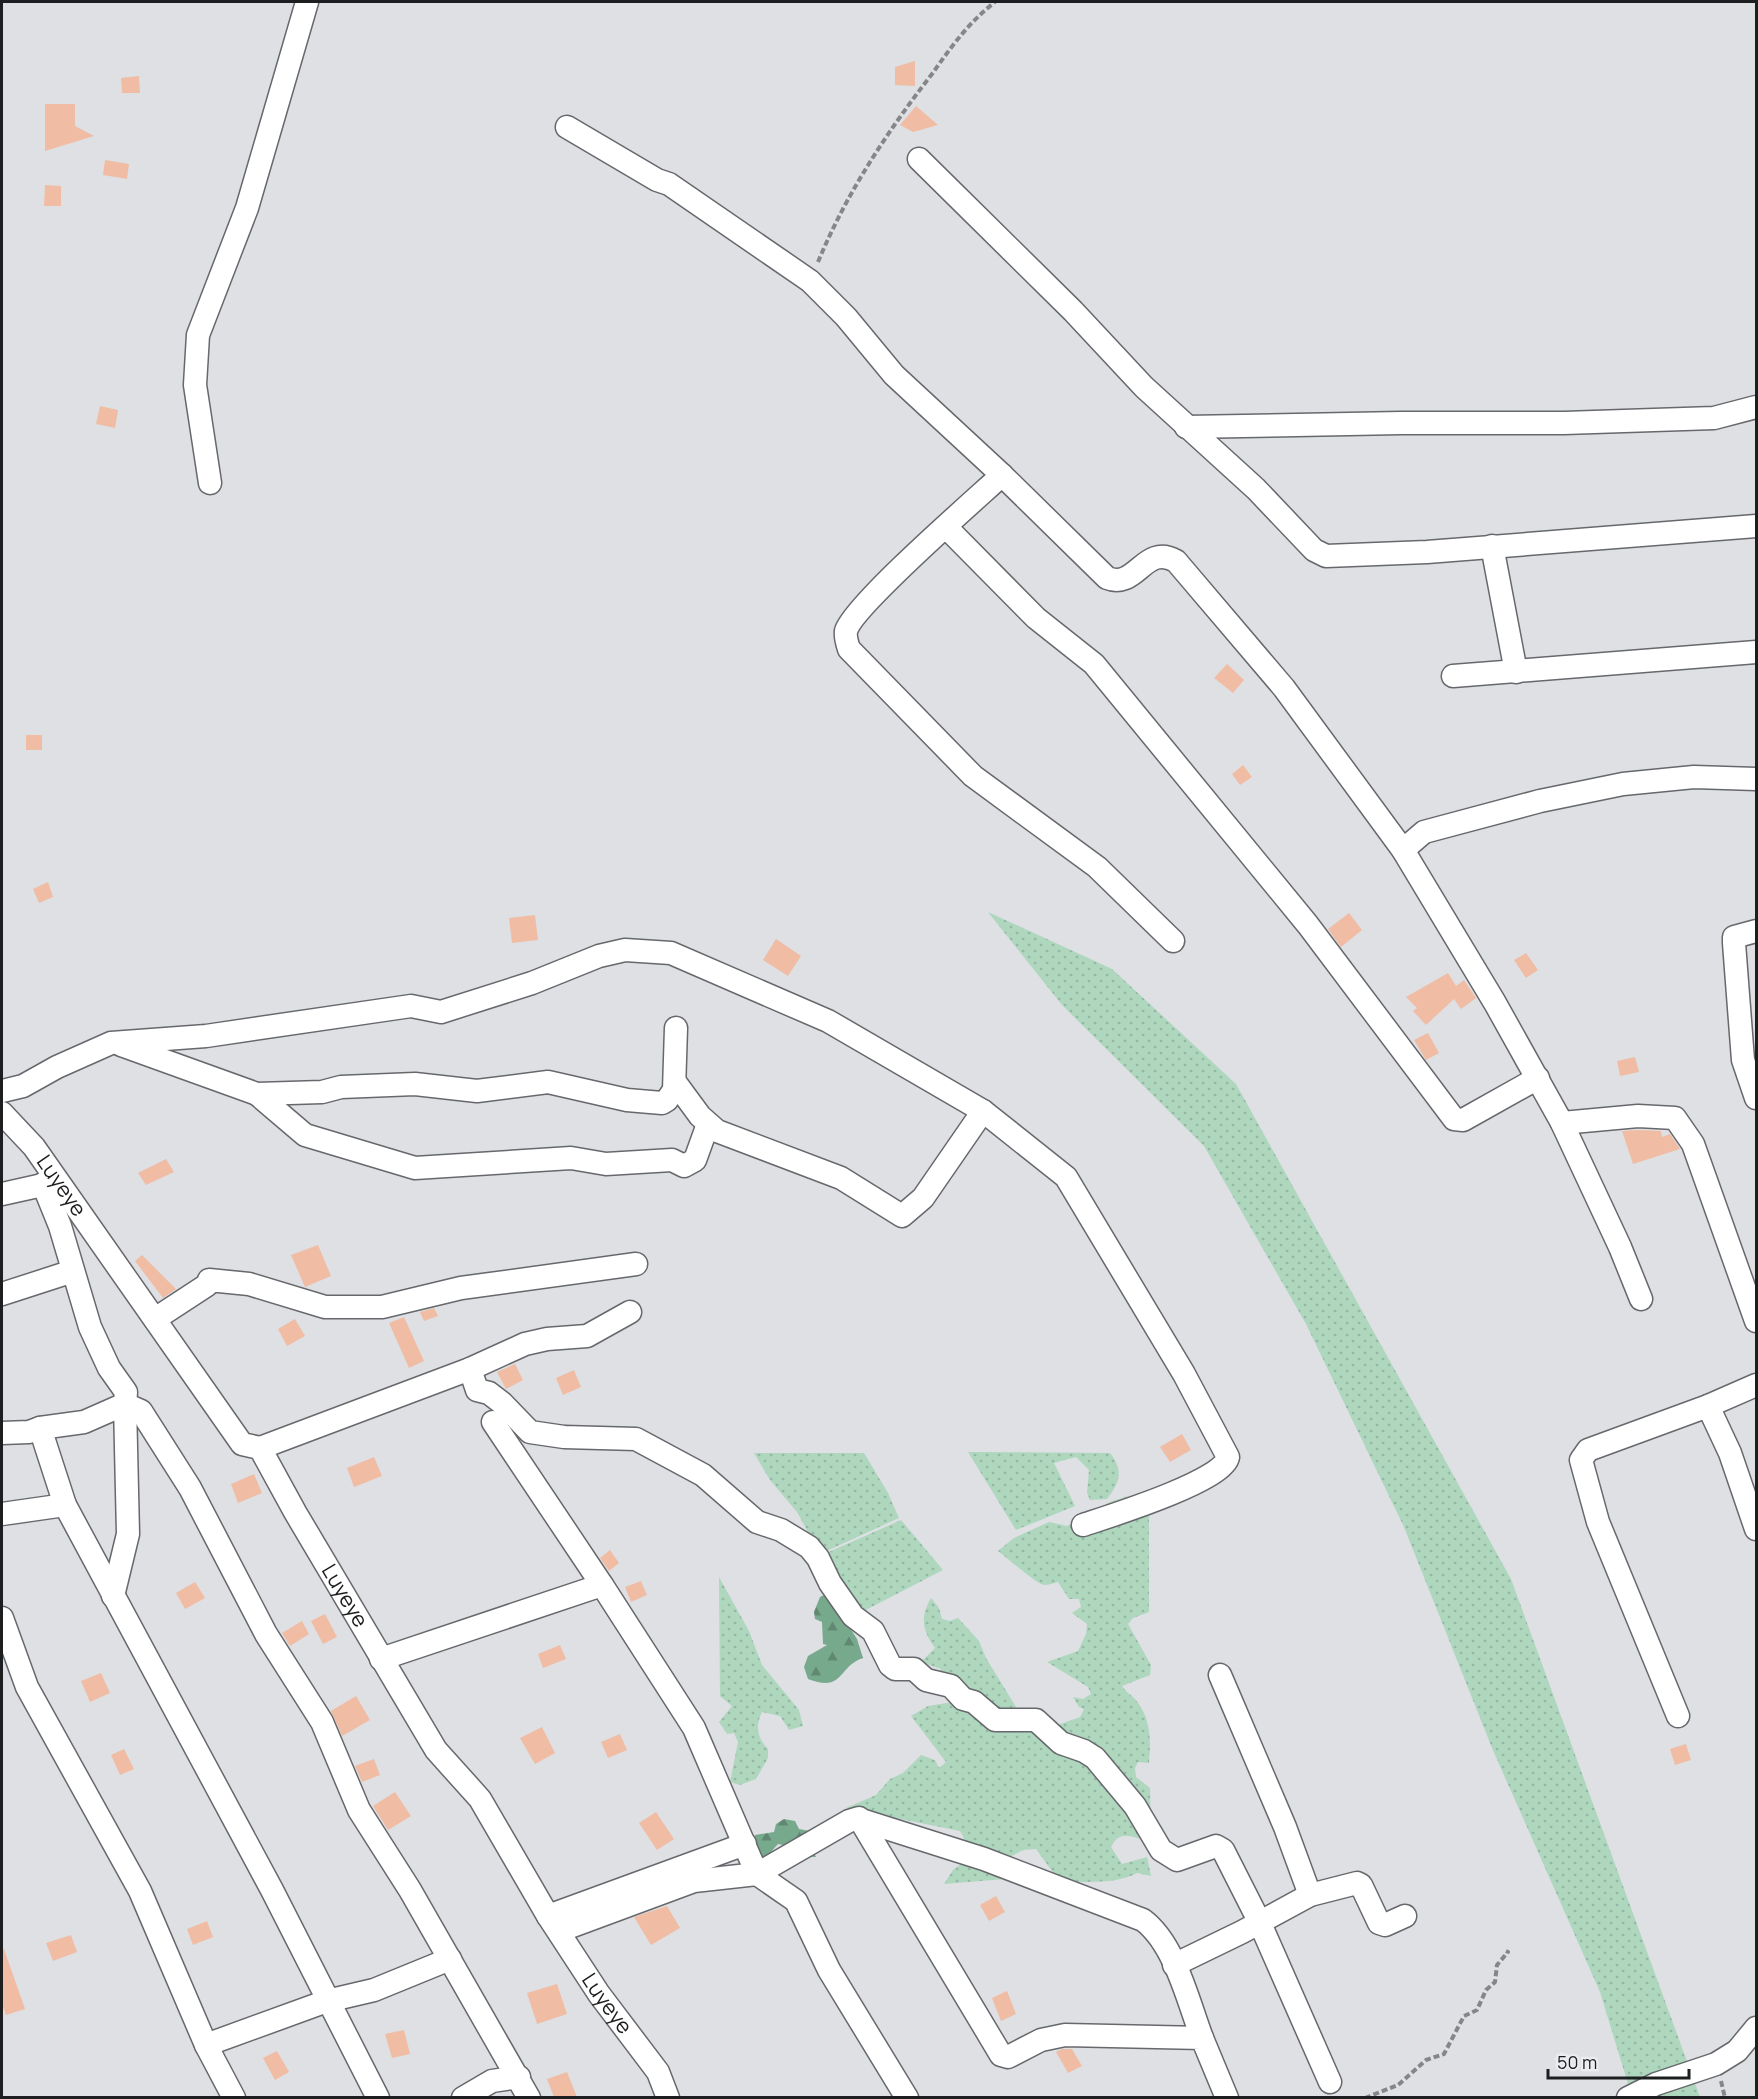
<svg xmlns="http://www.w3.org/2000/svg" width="1758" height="2099" font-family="Manrope,sans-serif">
  <defs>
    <pattern id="grass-dots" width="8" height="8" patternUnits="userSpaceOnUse" patternTransform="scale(1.5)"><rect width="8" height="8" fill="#aed7be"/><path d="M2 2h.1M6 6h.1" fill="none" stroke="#95b8a3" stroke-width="1.8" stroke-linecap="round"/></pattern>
    <pattern id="forest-firs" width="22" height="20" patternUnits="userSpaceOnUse" patternTransform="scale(1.5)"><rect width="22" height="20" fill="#77a98c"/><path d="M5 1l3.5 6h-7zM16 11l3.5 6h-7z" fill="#618972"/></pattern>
  </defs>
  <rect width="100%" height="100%" fill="#dee0e4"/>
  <g fill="url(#grass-dots)">
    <path d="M988 912 1112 969 1236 1084 1511 1579 1700 2097H1632L1600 1992 1492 1748 1404 1527 1306 1324 1204 1146 1062 1005Z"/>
    <path d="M968 1452 1110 1453C1124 1471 1120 1482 1107 1499L1090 1500 1087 1493 1089 1470 1076 1457 1054 1463 1075 1506 1016 1530Z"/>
    <path d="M754 1453H864L888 1493 899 1518 820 1554 797 1512 770 1480Z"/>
    <path d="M1149 1490V1612L1133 1618 1128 1624 1151 1665 1150 1675 1122 1686C1126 1692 1130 1694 1135 1699 1151 1717 1151 1741 1149 1763L1138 1762 1135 1768 1136 1777 1150 1788 1151 1842C1136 1839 1120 1827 1111 1847L1122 1864 1147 1857 1151 1876 1137 1873C1115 1885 1085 1881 1060 1882L1036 1849 1023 1850 1004 1860 1017 1878 944 1884 953 1870 973 1855 960 1831 846 1808 876 1795 890 1779 903 1773 921 1755 935 1760 939 1768 946 1762 911 1716 928 1706 959 1701 937 1679 941 1669 921 1662 935 1648C922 1630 920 1617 931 1598L939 1608 942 1619 950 1621 958 1618 979 1641 986 1658 1019 1712 1047 1729 1080 1717 1084 1709 1079 1707 1073 1697 1083 1699 1091 1694 1088 1687 1047 1662 1078 1651 1086 1634 1087 1624 1072 1613 1081 1607 1079 1599H1069L1058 1582C1054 1583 1048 1585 1044 1585 1038 1585 1006 1557 998 1551L1014 1538 1049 1522 1067 1526 1112 1501Z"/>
    <path d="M901 1520 943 1570 856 1615 822 1555Z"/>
    <path d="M719 1577 749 1631 762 1665 799 1710 803 1726 789 1730 780 1716 762 1712C755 1727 757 1737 768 1749V1758L756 1779 740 1785 730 1782 738 1742 734 1733 727 1734 719 1722 732 1706 720 1696Z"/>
  </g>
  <g fill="url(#forest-firs)">
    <path d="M828 1593 857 1639 863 1658C838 1666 844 1693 808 1679L804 1667 808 1656 827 1645 823 1644 822 1622 815 1619 814 1612 820 1597Z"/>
    <path d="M784 1819 795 1821 799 1829 810 1831 809 1844 816 1857C801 1858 793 1846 778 1844L769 1854 780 1866V1882L755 1859V1835L774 1832 776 1824Z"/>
  </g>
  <g fill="#f0bca4">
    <path d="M915 61V86L895 85V67Z"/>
    <path d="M139 76 140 93H122L121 78Z"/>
    <path d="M45 104H75V126L94 136 45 151Z"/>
    <path d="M916 106 938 125 913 132 900 125Z"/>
    <path d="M105 160 129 164 127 179 103 175Z"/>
    <path d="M45 185 61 186V206H44Z"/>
    <path d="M100 406 118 410 115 428 96 424Z"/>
    <path d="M1227 664 1244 680 1233 693 1214 678Z"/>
    <rect x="26" y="735" width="16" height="15"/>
    <path d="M1243 765 1252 777 1240 785 1232 774Z"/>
    <path d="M48 882 53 897 39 903 33 889Z"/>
    <path d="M1349 913 1362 930 1341 947 1328 929Z"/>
    <path d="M535 915 538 940 512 943 509 918Z"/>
    <path d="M776 939 801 956 788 976 763 960Z"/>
    <path d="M1526 953 1538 970 1526 978 1514 960Z"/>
    <path d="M1448 973 1456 986 1464 980 1476 998 1461 1009 1454 999 1426 1025 1413 1011 1417 1008 1406 997Z"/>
    <path d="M1428 1033 1439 1053 1426 1060 1414 1040Z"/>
    <path d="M1635 1057 1639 1072 1620 1076 1617 1061Z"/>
    <path d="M1638 1130 1661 1131 1662 1137 1670 1134 1680 1149 1633 1164 1622 1131Z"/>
    <path d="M166 1159 174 1172 146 1185 138 1173Z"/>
    <path d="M318 1245 331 1276 305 1287 291 1255Z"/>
    <path d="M142 1255 176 1289 163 1298 135 1261Z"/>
    <path d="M434 1308 438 1316 424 1321 420 1312Z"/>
    <path d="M404 1317 424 1361 409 1368 389 1323Z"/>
    <path d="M295 1319 305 1336 287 1346 278 1329Z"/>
    <path d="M515 1364 523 1380 506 1389 497 1372Z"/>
    <path d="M574 1370 581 1387 563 1395 556 1378Z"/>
    <path d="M1182 1434 1191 1450 1170 1462 1160 1447Z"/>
    <path d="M374 1457 382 1476 354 1487 347 1468Z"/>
    <path d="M254 1474 262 1493 238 1503 231 1484Z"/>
    <path d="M610 1550 619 1563 609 1571 600 1558Z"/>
    <path d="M641 1581 647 1595 631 1602 625 1587Z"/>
    <path d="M195 1582 205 1598 185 1609 176 1593Z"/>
    <path d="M325 1614 337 1637 323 1644 311 1621Z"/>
    <path d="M302 1621 309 1634 290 1646 282 1633Z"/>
    <path d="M560 1645 566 1659 543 1668 538 1654Z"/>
    <path d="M101 1673 110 1693 90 1702 81 1681Z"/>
    <path d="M356 1696 370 1720 342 1736 331 1711Z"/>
    <path d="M542 1727 555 1753 535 1764 520 1738Z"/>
    <path d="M620 1734 627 1750 608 1758 601 1742Z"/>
    <path d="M1686 1744 1691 1760 1675 1765 1670 1749Z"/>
    <path d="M124 1749 134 1769 120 1775 111 1755Z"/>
    <path d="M374 1759 380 1775 362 1782 355 1766Z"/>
    <path d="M395 1792 411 1816 388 1830 373 1806Z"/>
    <path d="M656 1812 674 1839 657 1850 639 1823Z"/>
    <path d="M996 1896 1005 1912 989 1921 980 1905Z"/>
    <path d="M667 1906 680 1928 651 1945 634 1917Z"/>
    <path d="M207 1921 213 1937 193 1945 187 1929Z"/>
    <path d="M71 1935 77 1952 53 1961 46 1943Z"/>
    <path d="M2 1949H4L25 2009 6 2015 2 2004Z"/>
    <path d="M557 1984 567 2014 537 2024 527 1993Z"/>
    <path d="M1007 1991 1016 2014 1001 2021 992 1998Z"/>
    <path d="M404 2030 410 2054 392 2058 385 2034Z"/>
    <path d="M1062 2049H1072L1082 2066 1068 2073 1056 2052Z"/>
    <path d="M277 2051 289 2072 275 2080 263 2058Z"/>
    <path d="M567 2072 577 2097H554L547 2079Z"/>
  </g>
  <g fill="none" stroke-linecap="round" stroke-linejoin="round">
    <defs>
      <g id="minor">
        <path d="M567 127 657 180 669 184 810 281 846 317 894 375 1002 475 1107 578C1137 590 1144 543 1176 561L1284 688 1403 850 1495 1003 1562 1123 1638 1116 1675 1118 1693 1144 1756 1321"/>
        <path d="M919 159 1073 311 1144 387 1256 489 1314 550 1326 556 1427 552 1756 526"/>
        <path d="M1186 427 1401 423H1564L1714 418 1756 407"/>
        <path d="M1002 475C976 499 853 606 846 631 845 637 847 643 849 649L973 776 1097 867 1173 941"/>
        <path d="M210 483 195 385 198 335 247 208 307 2"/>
        <path d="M946 527 1036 618 1094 664 1308 925 1454 1119 1463 1120 1538 1078"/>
        <path d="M1492 546 1516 672"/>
        <path d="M1453 676 1756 652"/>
        <path d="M1403 850 1424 832 1540 801 1623 784 1694 777 1756 779"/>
        <path d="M1756 931 1734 937V943L1743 1060 1756 1098"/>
        <path d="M121 1045 257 1094 322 1092 341 1087 415 1084 477 1091 548 1082 627 1100 662 1103 667 1100 674 1090 676 1028"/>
        <path d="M675 1082 700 1116 717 1131 841 1178 902 1216 923 1198 983 1111"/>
        <path d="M2 1091 23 1086 57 1067 111 1043 206 1036 411 1006 441 1012 532 983 599 956 625 950 671 953 828 1021 983 1111 1066 1177 1184 1374 1228 1457C1224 1481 1107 1517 1083 1525"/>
        <path d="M257 1094 305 1135 415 1168 571 1158 606 1164 672 1160 684 1166 695 1160 708 1124"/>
        <path id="s1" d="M2 1113 34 1147 242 1444 260 1448 295 1512 436 1750 480 1799 548 1916 599 1994 658 2072 668 2098"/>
        <path d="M1562 1123 1620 1247 1641 1299"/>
        <path d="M43 1184 60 1226 90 1327 109 1368 126 1392 125 1404 141 1411 190 1488 266 1634 322 1722 359 1810 410 1890 529 2098"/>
        <path d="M2 1194 56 1182"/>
        <path d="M2 1294 73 1271"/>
        <path d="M155 1319 207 1285 209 1280 249 1284 325 1307H382L461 1288 636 1264"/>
        <path d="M470 1369 477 1390 489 1393 502 1403 530 1432 564 1437 636 1439 703 1475 757 1522 781 1530 809 1547 818 1558 830 1583 853 1616 873 1631 890 1665 895 1669H914L926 1680 951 1686 963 1699 974 1702 995 1720H1036L1061 1743 1084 1751 1095 1758 1135 1806 1161 1850 1177 1860 1216 1846 1223 1850 1259 1921 1330 2082"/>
        <path d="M1756 1385 1708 1406 1730 1453 1756 1529"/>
        <path d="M493 1422 602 1585"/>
        <path d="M40 1428 65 1505 272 1890 378 2098"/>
        <path d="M2 1433 29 1432 40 1428 84 1422 125 1404 128 1534 113 1596"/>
        <path d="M260 1448 470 1369 525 1344 547 1339 587 1336 630 1312"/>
        <path d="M2 1514 65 1505"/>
        <path d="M2 1618 27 1687 140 1891 206 2045 234 2098"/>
        <path d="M381 1659 602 1585 694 1728 757 1874 796 1901 829 1970 907 2098"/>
        <path d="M1220 1675 1285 1827 1310 1895"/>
        <path d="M1678 1716 1598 1522 1581 1460 1588 1450 1708 1406"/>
        <path d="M861 1820 984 1859 1143 1920C1175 1944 1188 2001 1202 2038"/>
        <path d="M548 1916 745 1844"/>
        <path d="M559 1931 694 1881 757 1874 849 1821 859 1818 1001 2055 1008 2057 1041 2040 1065 2035 1202 2038 1227 2098"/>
        <path d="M1174 1965 1242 1932 1310 1895 1357 1883 1361 1885 1379 1923 1385 1925 1405 1916"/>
        <path d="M206 2045 327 2001 374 1990 450 1959"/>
        <path d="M463 2098 492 2081 519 2077"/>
        <path d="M1628 2098 1656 2084 1716 2064 1737 2051 1756 2028"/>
      </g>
    </defs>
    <use href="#minor" stroke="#66686c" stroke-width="25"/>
    <g stroke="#848688" stroke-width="4" stroke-dasharray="6 3" stroke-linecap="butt">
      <path d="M818 262C846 194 887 132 932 74 951 47 969 22 995 2"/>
      <path d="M1721 2081 1725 2098"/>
      <path d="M1365 2098 1398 2085 1426 2060 1444 2054 1464 2016 1477 2010 1486 1990 1495 1982 1497 1965 1508 1952 1506 1951"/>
    </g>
    <use href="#minor" stroke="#fff" stroke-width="22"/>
  </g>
  <g text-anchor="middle" stroke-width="5" stroke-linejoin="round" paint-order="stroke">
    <g font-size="21" fill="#1d1e1f" stroke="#ebedf1">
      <text dy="7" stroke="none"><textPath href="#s1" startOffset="94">Luyeye</textPath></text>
      <text dy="7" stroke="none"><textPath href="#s1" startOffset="598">Luyeye</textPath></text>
      <text dy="7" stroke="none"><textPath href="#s1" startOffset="1084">Luyeye</textPath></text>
    </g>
  </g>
  <rect width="1758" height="2099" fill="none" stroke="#1d1e1f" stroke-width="6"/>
  <path d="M1548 2069v9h141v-9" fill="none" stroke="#1d1e1f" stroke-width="3"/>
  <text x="1557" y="2069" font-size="18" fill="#1d1e1f" stroke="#ebedf1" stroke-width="4.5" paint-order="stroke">50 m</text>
</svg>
